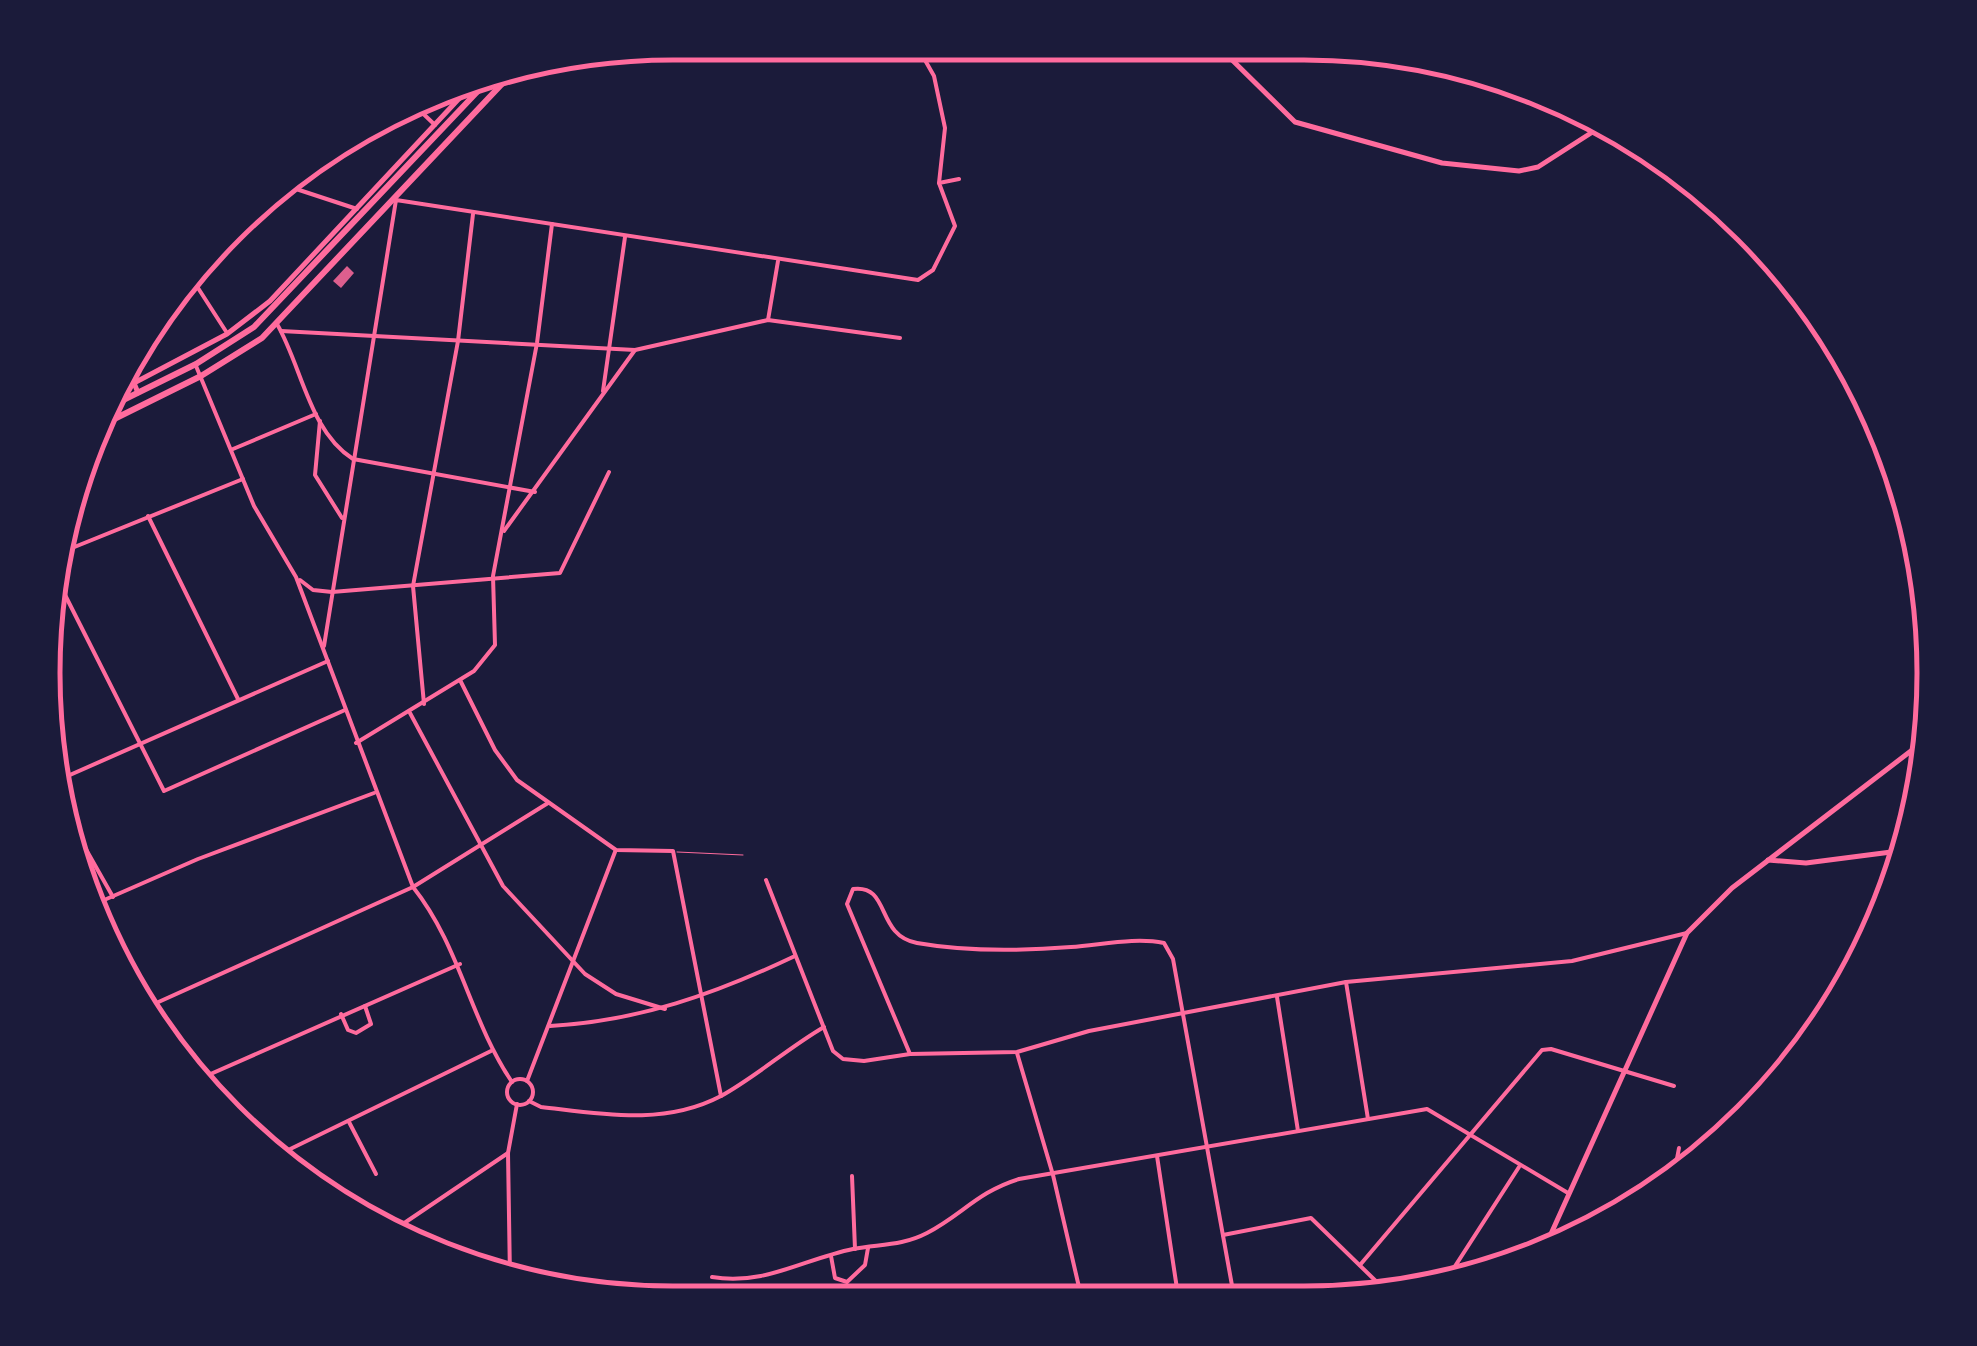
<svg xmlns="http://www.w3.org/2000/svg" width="1977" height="1346" font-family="Ubuntu,sans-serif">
  <rect width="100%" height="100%" fill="#1b1b3a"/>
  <path fill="#dd5f8e" d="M347 266 354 273 341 288 333 281Z"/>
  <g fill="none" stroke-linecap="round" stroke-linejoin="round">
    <path stroke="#ff6b9d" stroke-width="1" d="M677 852 743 855"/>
    <g stroke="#ff6b9d" stroke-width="4">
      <path d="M917 46 934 76 945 128 939 183"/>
      <path d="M413 104 435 125"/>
      <path d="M284 185 357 209"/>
      <path d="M189 274 227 333"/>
      <path d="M768 320 778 261"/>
      <path d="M277 324C302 367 309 431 353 459L535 492"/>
      <path d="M281 331 635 350 768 320 900 338"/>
      <path d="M196 366 254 506 296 577 413 887C460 946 470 1020 512 1082"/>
      <path d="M126 370 134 383"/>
      <path d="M603 391 625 237"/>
      <path d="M320 421 315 475 342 518"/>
      <path d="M233 449 316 414"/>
      <path d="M148 516 238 699"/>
      <path d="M504 531 635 350"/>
      <path d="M62 552 243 479"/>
      <path d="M56 577 164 791 345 710"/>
      <path d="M300 580 313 590 332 592 560 573 609 472"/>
      <path d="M324 646 396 200 918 280 933 270 955 226 939 183 959 179"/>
      <path d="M460 680 495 750 517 780 616 850 673 851 721 1096"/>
      <path d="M424 704 413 586 458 341 473 214"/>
      <path d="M410 713 503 886 585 974 616 994 665 1009"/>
      <path d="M356 743 474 671 495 645 493 576 537 343 552 224"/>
      <path d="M54 782 328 661"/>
      <path d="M54 793 113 897"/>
      <path d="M766 880 833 1051 843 1059 864 1061 910 1054 1017 1052 1089 1031 1346 982 1572 961 1687 933"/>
      <path d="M95 904 198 859 374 793"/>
      <path d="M1346 982 1368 1119"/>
      <path d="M1277 997 1298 1131"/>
      <path d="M143 1009 413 887 548 803"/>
      <path d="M341 1014 348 1030 356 1033 371 1024 365 1006"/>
      <path d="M550 1026C639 1021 715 994 795 956"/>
      <path d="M1017 1053 1053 1175 1082 1300"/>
      <path d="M910 1054 847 904 853 889C891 884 875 935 917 943 968 952 1020 951 1071 947 1101 945 1135 937 1164 943L1173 959 1235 1302"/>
      <path d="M184 1063 243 1130"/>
      <circle cx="520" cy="1092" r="13"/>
      <path d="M197 1080 460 964"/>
      <path d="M527 1081 615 852"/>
      <path d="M529 1101 541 1107C602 1114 664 1126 721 1096 757 1076 788 1048 824 1027"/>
      <path d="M349 1122 376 1174"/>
      <path d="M278 1155 491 1051"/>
      <path d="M1157 1156 1179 1302"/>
      <path d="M1675 1169 1679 1148"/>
      <path d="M852 1176 855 1249"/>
      <path d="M388 1234 508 1153"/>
      <path d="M1223 1235 1311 1218 1383 1288"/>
      <path d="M831 1256 835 1278 847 1282 865 1265 868 1248"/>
      <path d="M1360 1265 1542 1050 1551 1049 1674 1086"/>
      <path d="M1450 1274 1519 1167"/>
      <path d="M712 1277C764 1286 804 1259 853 1249 880 1244 902 1246 927 1233 962 1215 977 1192 1019 1179L1427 1109 1568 1193"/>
      <path d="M510 1278 508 1153 517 1104"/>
      <path d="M583 1292 587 1290"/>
    </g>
    <g stroke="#ff6b9d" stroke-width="5">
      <path d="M1223 51 1295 122 1442 163 1519 171 1538 167 1605 124"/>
      <path d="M138 393 134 383 227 334 270 301 482 74"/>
      <path d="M1768 860 1806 863 1899 851"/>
      <path d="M1541 1256 1687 933 1732 888 1920 744"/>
    </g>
    <g stroke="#ff6b9d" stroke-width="6">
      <path d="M103 410 196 364 254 327 496 72"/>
      <path d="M92 430 201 376 262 338 517 68"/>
    </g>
  </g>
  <path d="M0 0H1977V1346H0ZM673 60H1304A613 613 0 0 1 1917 673V673A613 613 0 0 1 1304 1286H673A613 613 0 0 1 60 673V673A613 613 0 0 1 673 60Z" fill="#1b1b3a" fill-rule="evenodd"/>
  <path fill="none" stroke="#ff6b9d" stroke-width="5" d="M673 60H1304A613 613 0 0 1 1917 673V673A613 613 0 0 1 1304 1286H673A613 613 0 0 1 60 673V673A613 613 0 0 1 673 60Z"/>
</svg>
